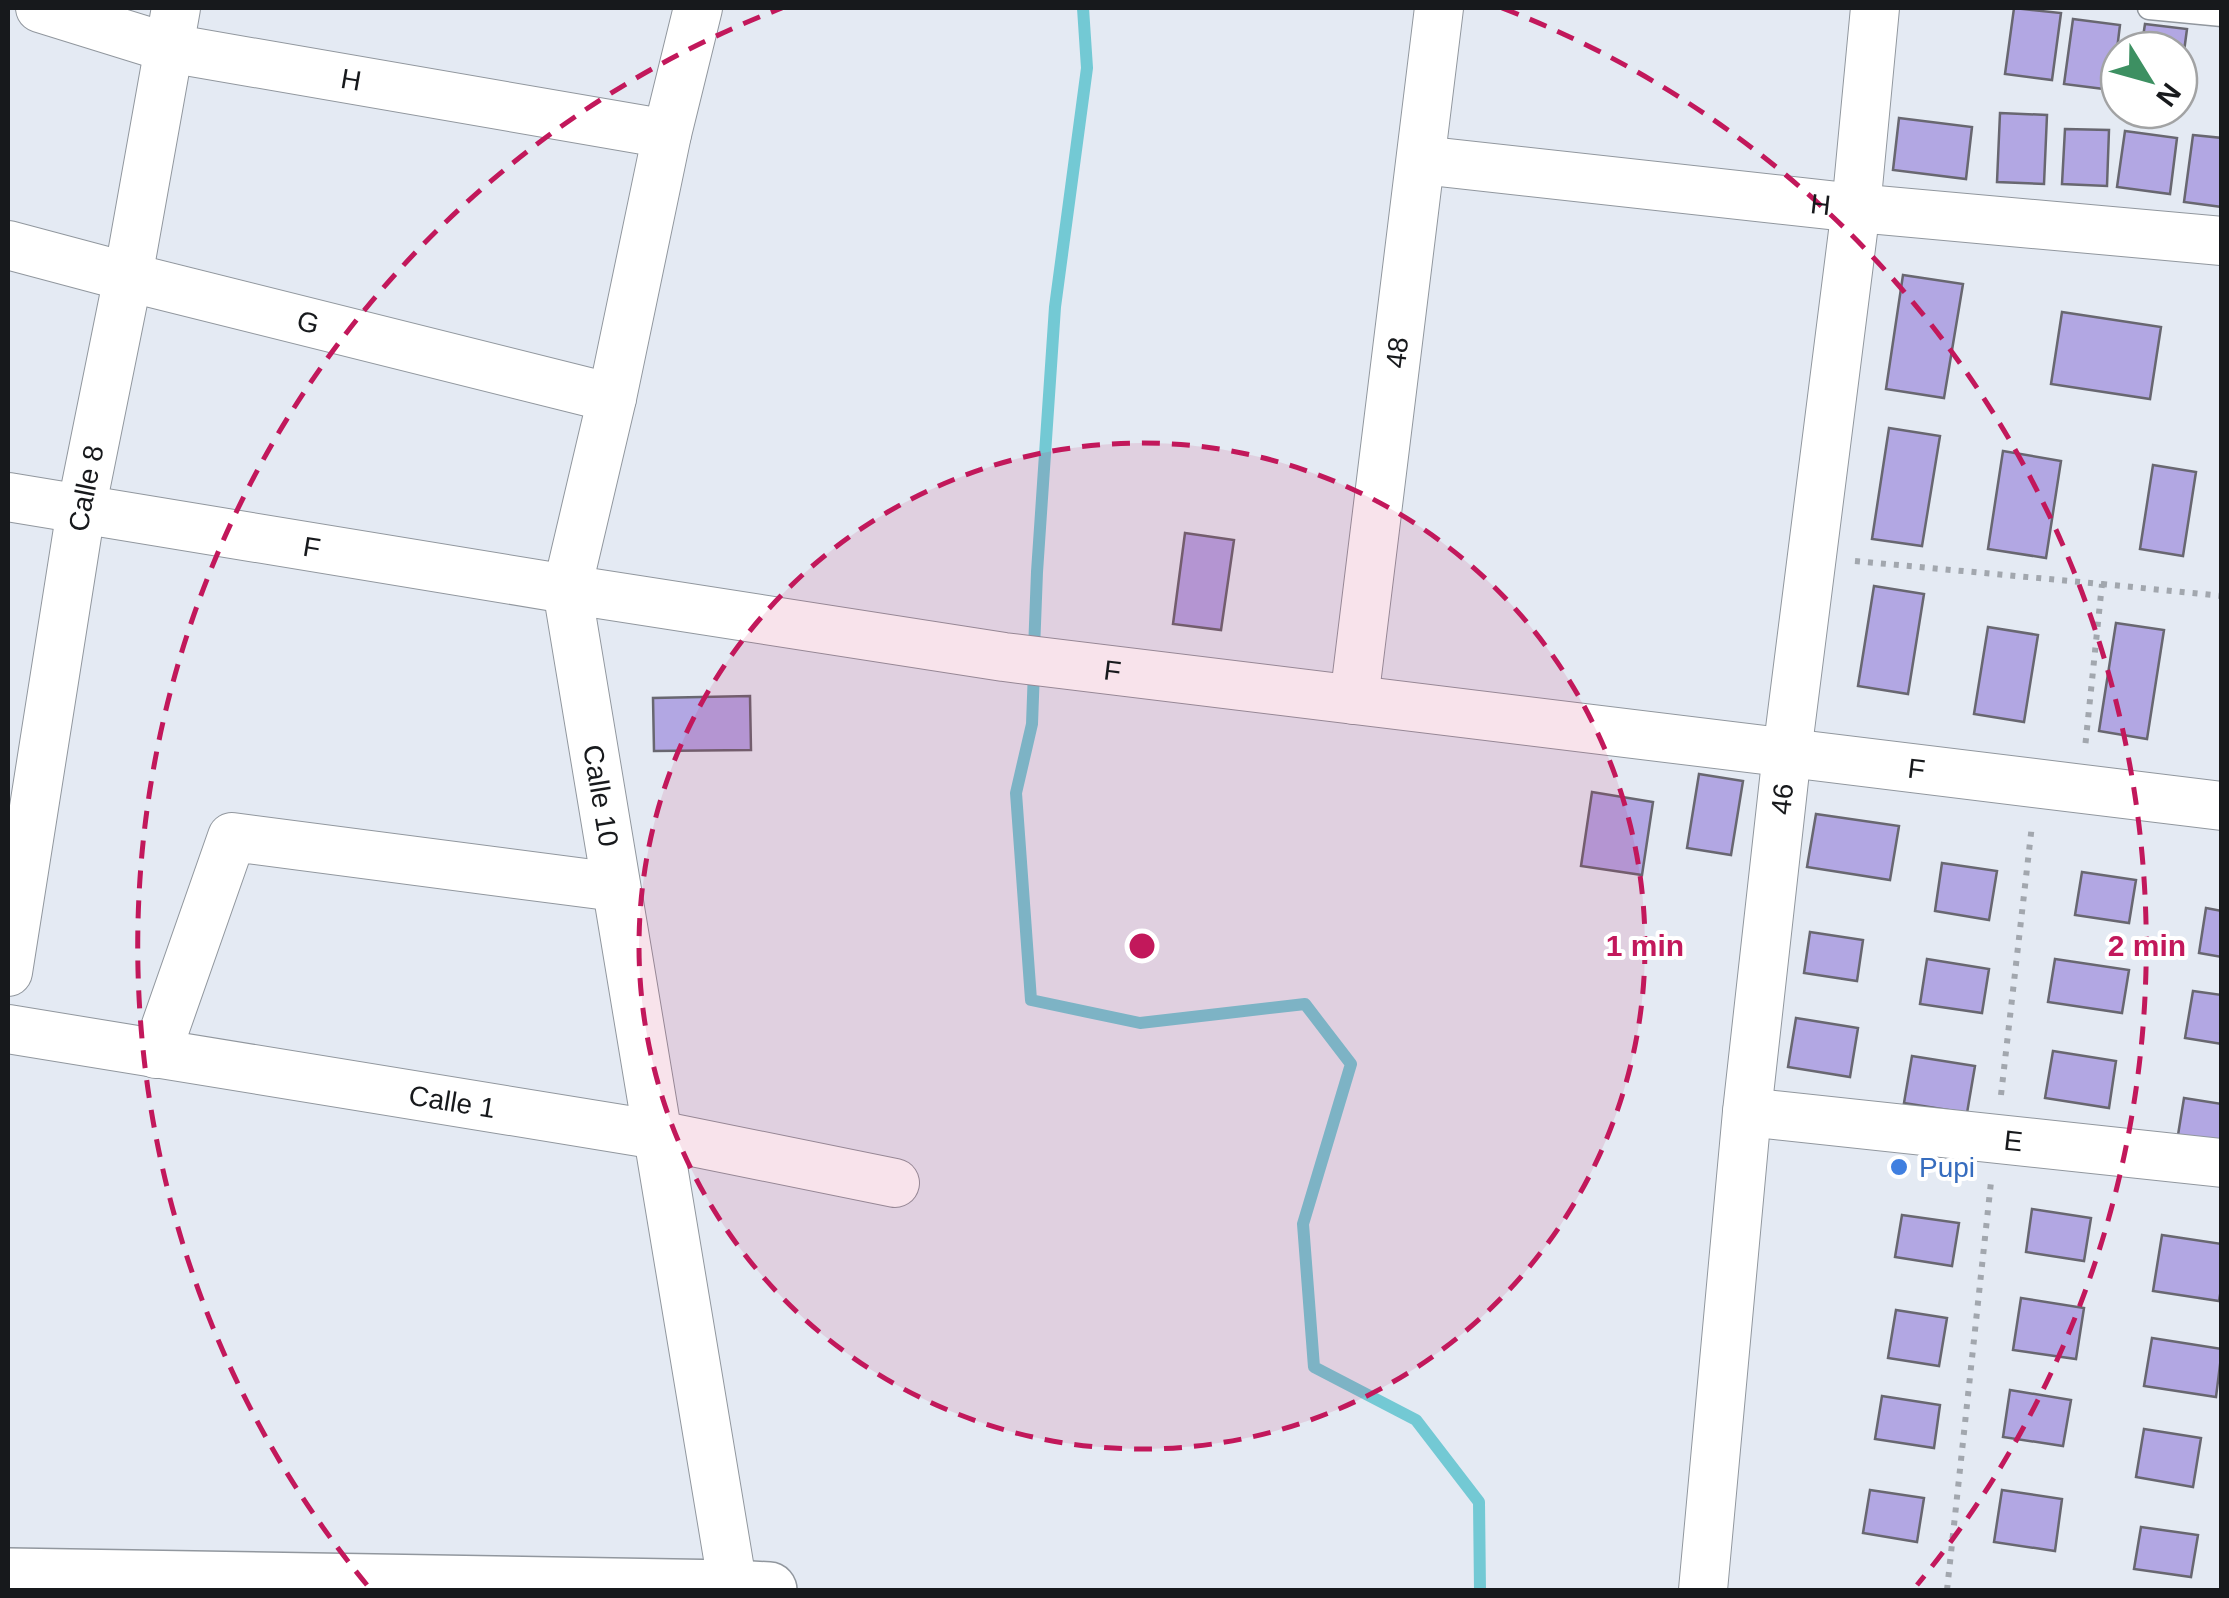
<svg xmlns="http://www.w3.org/2000/svg" width="2229" height="1598" font-family="Helvetica,sans-serif">
  <rect width="100%" height="100%" fill="#e4eaf3"/>
  <g fill="none" stroke-linecap="round" stroke-linejoin="round">
    <g stroke="#73c9d4" stroke-width="12">
      <path d="M1034 650 1037 572 1055 307 1087 68 1083 8"/>
      <path d="M1034 670 1032 724 1016 793 1031 1000 1140 1023 1305 1004 1351 1064 1303 1224 1314 1367 1416 1420 1479 1502 1480 1590"/>
    </g>
  </g>
  <g fill="#b2a7e3" stroke="#686770" stroke-width="2.5">
    <path d="M2014 8 2061 13 2052 80 2005 74Z"/>
    <path d="M2073 19 2120 25 2112 90 2064 84Z"/>
    <path d="M2145 24 2187 29 2179 89V50H2141Z"/>
    <path d="M2000 113 2047 115 2044 184 1997 182Z"/>
    <path d="M1899 118 1972 127 1966 179 1893 170Z"/>
    <path d="M2065 129 2109 130 2107 186 2062 184Z"/>
    <path d="M2125 131 2177 138 2170 194 2117 187Z"/>
    <path d="M2193 135 2222 138V207L2184 202Z"/>
    <path d="M1903 275 1963 284 1944 398 1886 389Z"/>
    <path d="M2062 312 2161 327 2150 399 2051 384Z"/>
    <path d="M1889 428 1940 436 1922 546 1872 539Z"/>
    <path d="M2003 451 2061 461 2046 558 1988 549Z"/>
    <path d="M2153 465 2196 472 2183 556 2140 549Z"/>
    <path d="M1185 533 1234 540 1221 630 1173 624Z"/>
    <path d="M1874 586 1924 594 1908 694 1858 686Z"/>
    <path d="M2116 623 2164 630 2147 739 2099 731Z"/>
    <path d="M1988 627 2038 635 2024 722 1974 714Z"/>
    <path d="M750 696 751 750 654 751 653 698Z"/>
    <path d="M1699 774 1743 781 1731 855 1687 848Z"/>
    <path d="M1592 792 1653 802 1642 875 1581 866Z"/>
    <path d="M1816 814 1899 826 1890 880 1807 867Z"/>
    <path d="M1942 863 1997 871 1989 920 1935 911Z"/>
    <path d="M2082 872 2136 880 2129 923 2075 915Z"/>
    <path d="M2206 908 2222 911V957L2199 953Z"/>
    <path d="M1810 932 1863 940 1857 981 1804 973Z"/>
    <path d="M1927 959 1989 969 1982 1013 1920 1004Z"/>
    <path d="M2055 959 2129 970 2122 1013 2048 1002Z"/>
    <path d="M2193 991 2222 995V1044L2185 1038Z"/>
    <path d="M1796 1018 1858 1028 1850 1077 1788 1067Z"/>
    <path d="M2053 1051 2116 1061 2109 1108 2045 1098Z"/>
    <path d="M1912 1056 1975 1066 1967 1113 1904 1103Z"/>
    <path d="M2184 1098 2222 1104V1142L2178 1135Z"/>
    <path d="M2032 1209 2091 1218 2084 1261 2026 1252Z"/>
    <path d="M1902 1215 1959 1223 1952 1266 1895 1257Z"/>
    <path d="M2162 1235 2222 1244V1283L2219 1301 2153 1291Z"/>
    <path d="M2021 1298 2084 1308 2076 1359 2013 1350Z"/>
    <path d="M1896 1310 1947 1318 1939 1366 1888 1358Z"/>
    <path d="M2152 1338 2222 1349 2216 1397 2144 1386Z"/>
    <path d="M2010 1390 2071 1400 2063 1446 2003 1437Z"/>
    <path d="M1882 1396 1940 1405 1934 1448 1875 1439Z"/>
    <path d="M2144 1429 2201 1438 2193 1487 2136 1477Z"/>
    <path d="M1870 1490 1924 1498 1917 1542 1863 1533Z"/>
    <path d="M2002 1490 2062 1499 2055 1551 1994 1542Z"/>
    <path d="M2141 1527 2198 1535 2191 1577 2134 1569Z"/>
  </g>
  <g fill="none" stroke-linecap="round" stroke-linejoin="round">
    <defs>
      <path id="service" d="M2149 8 2222 15"/>
      <g id="minor">
        <path id="s1" d="M40 8 169 48 667 134"/>
        <path id="s2" d="M698 8 667 134 612 398 567 589 733 1588"/>
        <path id="s3" d="M1421 160 1856 208 2222 241"/>
        <path id="s4" d="M8 245 128 277 612 398"/>
        <path id="s5" d="M8 497 567 589 1004 657 2222 806"/>
        <path id="s6" d="M1354 700 1439 8"/>
        <path id="s7" d="M8 972 81 510 128 277 176 8"/>
        <path id="s8" d="M8 1029 658 1135 895 1183"/>
        <path d="M156 1054 232 837 616 887"/>
        <path id="s9" d="M1747 1112 2222 1163"/>
        <path id="s10" d="M1703 1590 1747 1112 1787 753 1856 208 1875 8"/>
      </g>
      <path id="tertiary" d="M8 1576 733 1588 769 1590"/>
    </defs>
    <use href="#service" stroke="#91979e" stroke-width="25"/>
    <use href="#minor" stroke="#91979e" stroke-width="50"/>
    <use href="#tertiary" stroke="#91979e" stroke-width="58"/>
    <g stroke="#a2a7ae" stroke-width="6" stroke-dasharray="5 8" stroke-linecap="butt">
      <path d="M1855 561 2102 584 2085 748"/>
      <path d="M2102 584 2222 596"/>
      <path d="M2001 1095 2032 825"/>
      <path d="M1947 1590 1991 1182"/>
    </g>
    <use href="#service" stroke="#fff" stroke-width="22"/>
    <use href="#minor" stroke="#fff" stroke-width="48"/>
    <use href="#tertiary" stroke="#fff" stroke-width="55"/>
  </g>
  <circle cx="1142" cy="946" r="503" fill="#c2185b" fill-opacity=".12"/>
  <g fill="none" stroke="#c2185b" stroke-width="5" stroke-dasharray="18 12">
    <circle cx="1142" cy="946" r="503"/>
    <path d="M367 1585A1005 1005 0 0 1 782 8M1502 8A1005 1005 0 0 1 1917 1585"/>
  </g>
  <circle fill="#3f7fe0" stroke="#fff" stroke-width="4" cx="1899" cy="1167" r="10"/>
  <g text-anchor="middle" stroke-width="8" stroke-linejoin="round" paint-order="stroke">
    <g font-size="28" fill="#17191c" stroke="#fff">
      <text dy="10" stroke="none"><textPath href="#s1" startOffset="320">H</textPath></text>
      <text dy="10" stroke="none"><textPath href="#s3" startOffset="402">H</textPath></text>
      <text dy="10" stroke="none"><textPath href="#s4" startOffset="310">G</textPath></text>
      <text dy="10" stroke="none"><textPath href="#s6" startOffset="350">48</textPath></text>
      <text dy="10" stroke="none"><textPath href="#s7" startOffset="490">Calle 8</textPath></text>
      <text dy="10" stroke="none"><textPath href="#s5" startOffset="308">F</textPath></text>
      <text dy="10" stroke="none"><textPath href="#s5" startOffset="1118">F</textPath></text>
      <text dy="10" stroke="none"><textPath href="#s5" startOffset="1928">F</textPath></text>
      <text dy="10" stroke="none"><textPath href="#s2" startOffset="805">Calle 10</textPath></text>
      <text dy="10" stroke="none"><textPath href="#s10" startOffset="795">46</textPath></text>
      <text dy="10" stroke="none"><textPath href="#s8" startOffset="450">Calle 1</textPath></text>
      <text dy="10" stroke="none"><textPath href="#s9" startOffset="268">E</textPath></text>
    </g>
    <g font-size="28" fill="#366cbe" stroke="#fff" text-anchor="start">
      <text x="1919" y="1177">Pupi</text>
    </g>
  </g>
  <circle cx="1142" cy="946" r="15" fill="#c2185b" stroke="#fff" stroke-width="5"/>
  <g font-size="30" text-anchor="middle" font-weight="bold" fill="#c2185b" stroke="#fff" stroke-width="8" stroke-linejoin="round" paint-order="stroke">
    <text x="1645" y="956">1 min</text>
    <text x="2147" y="956">2 min</text>
  </g>
  <rect width="2229" height="1598" fill="none" stroke="#17191c" stroke-width="20"/>
  <g transform="translate(2149 80) rotate(127)"><circle r="48" fill="#ffffff" stroke="#a2a3a4" stroke-width="2.5"/>
  <path d="M0-8L18 38L0 25L-18 38Z" fill="#3d9062"/>
  <text y="-15" font-size="28" font-weight="bold" text-anchor="middle" fill="#17191c">N</text>
  </g>
</svg>
